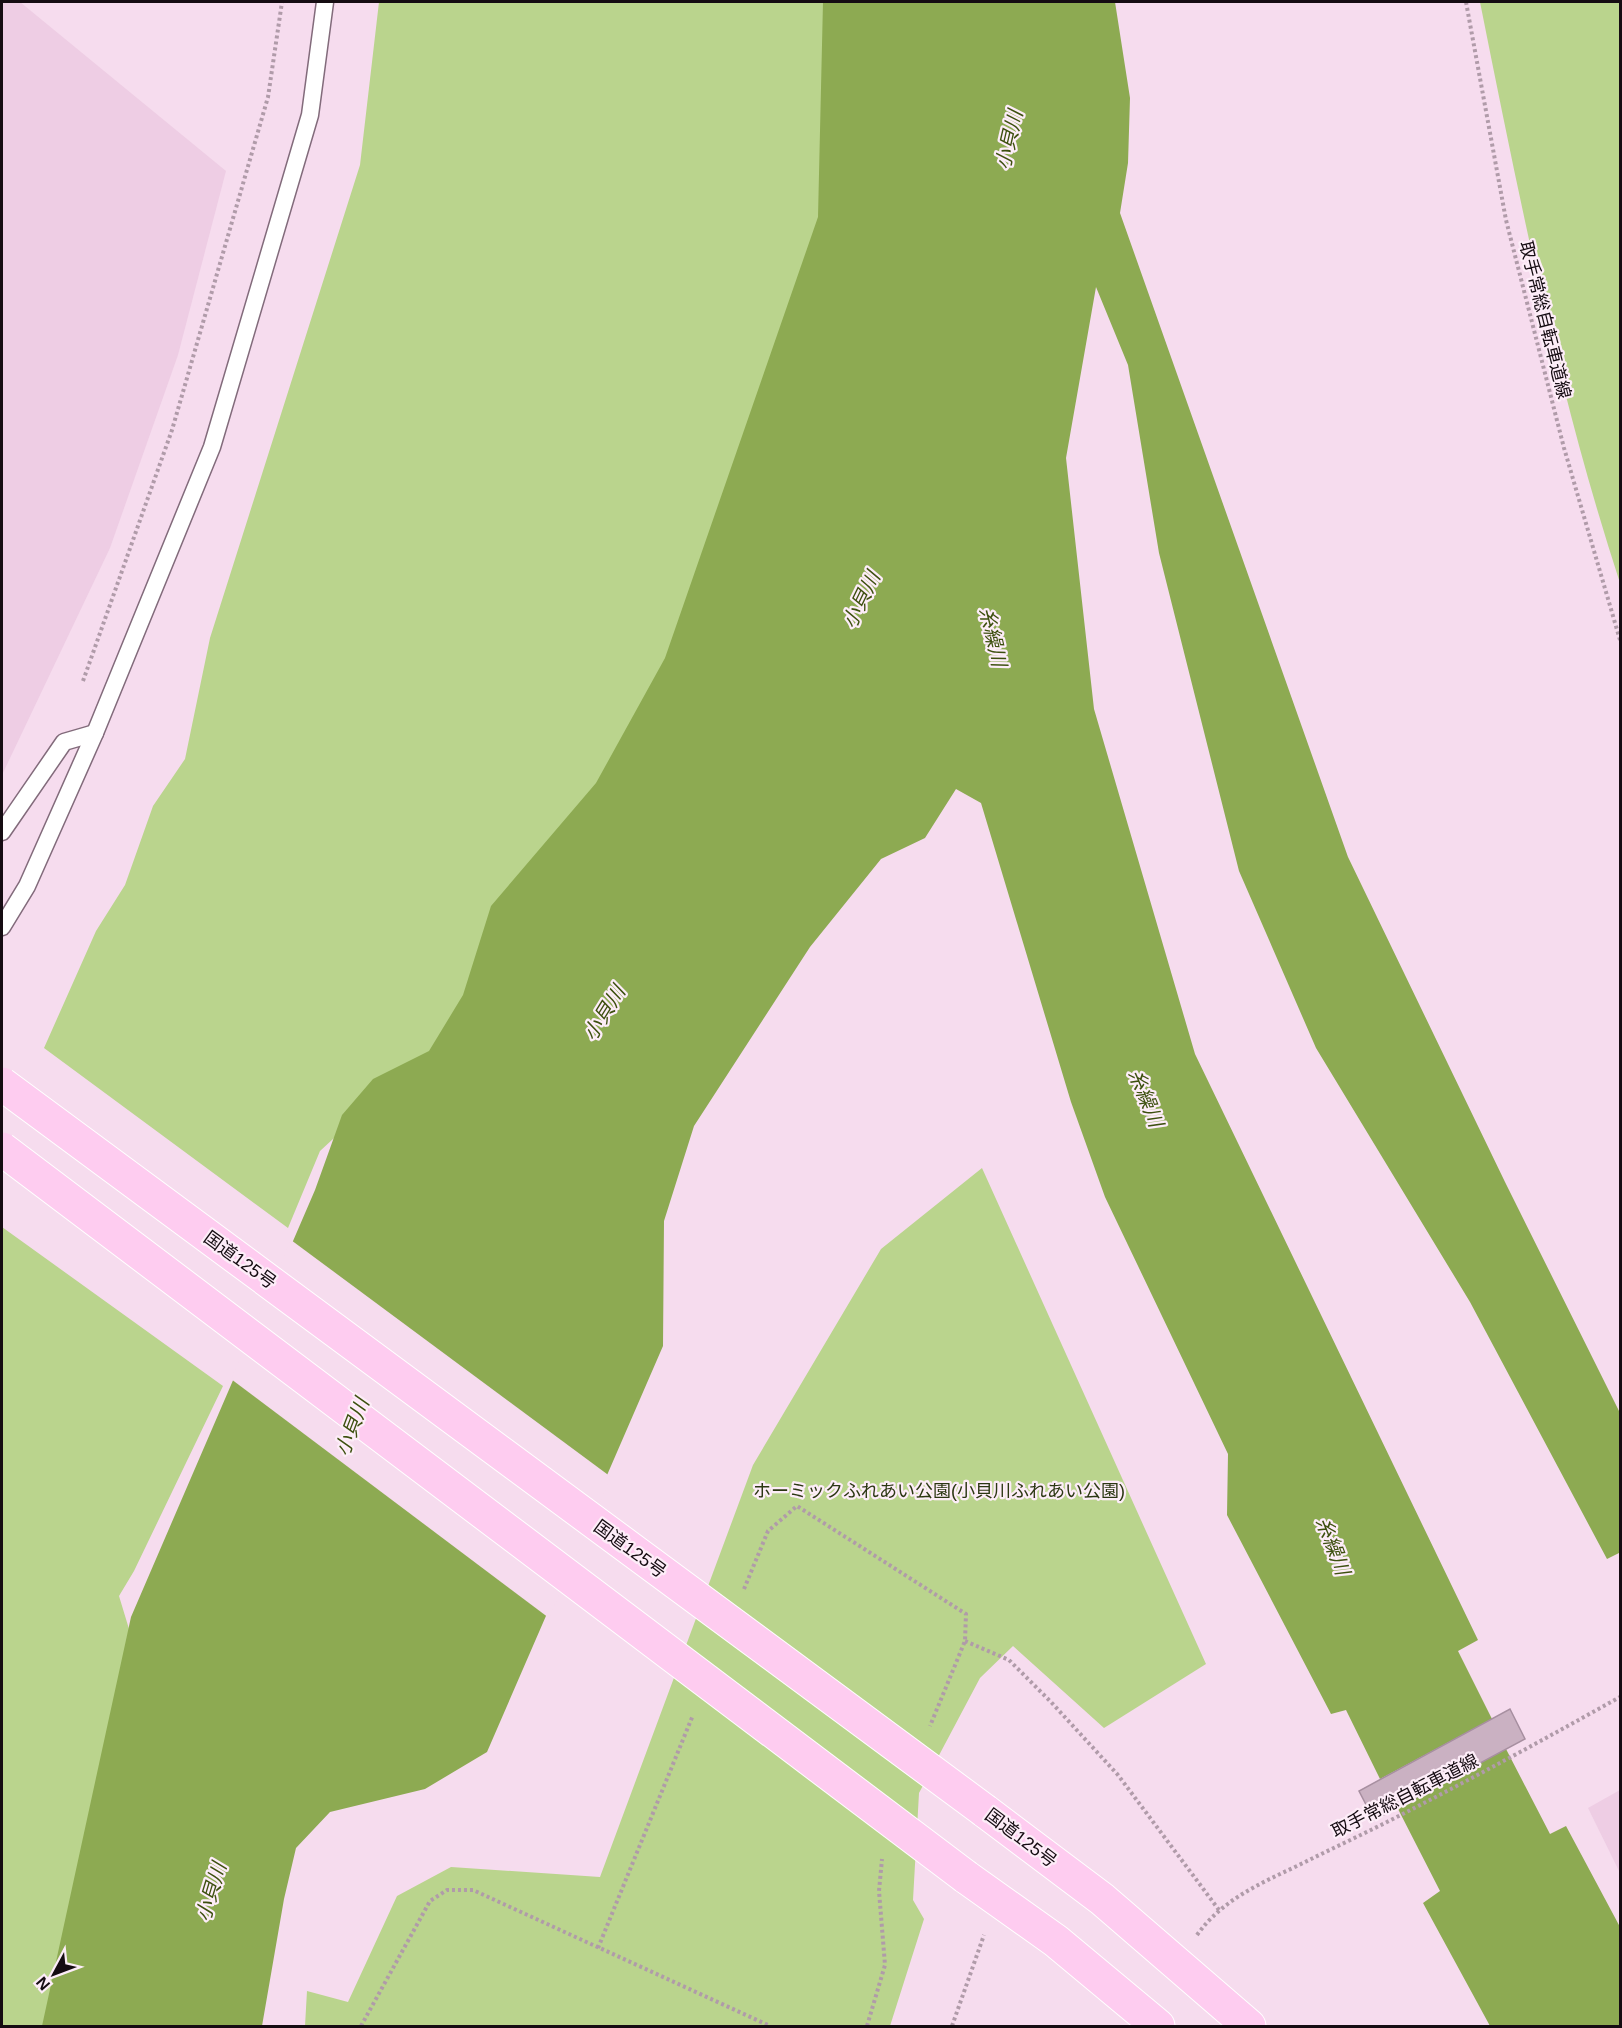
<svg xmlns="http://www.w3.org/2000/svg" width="1622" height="2028" font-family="Helvetica,'Noto Sans JP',sans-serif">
  <rect width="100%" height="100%" fill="#f6dcee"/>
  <g fill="#eecde4">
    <path d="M2 2H20L226 171 178 355 110 548 2 775Z"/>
    <path d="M1620 1790V1873L1588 1808Z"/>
  </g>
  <g fill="#bad48d">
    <path d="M379 2H857L851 134 751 575 454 1041 359 1115 320 1151 288 1228 44 1048 96 931 125 885 153 806 185 759 210 638 360 165Z"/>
    <path d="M1480 2H1620V583C1558 393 1519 197 1480 2Z"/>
    <path d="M982 1168 1206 1664 1104 1728 1013 1646 980 1678 919 1793 913 1900 924 1919 890 2026H305L307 1991 348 2002 397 1896 451 1867 600 1877 753 1465 881 1249Z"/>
    <path d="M2 1227 223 1386 134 1571 119 1596 136 1652 58 2026H2Z"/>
  </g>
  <g fill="#8daa52">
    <path d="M823 2H1115L1130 98 1128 163 1120 213 1348 857 1505 1182 1620 1413V1554L1619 1553 1607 1559 1470 1302 1316 1048 1239 871 1159 553 1128 365 1096 287 1066 458 1094 709 1195 1054 1478 1640 1458 1651 1492 1719 1380 1779 1346 1710 1331 1714 1227 1515 1228 1454 1105 1197 1071 1102 981 803 956 789 925 838 881 859 810 947 694 1126 664 1221 663 1346 487 1752 425 1789 330 1812 296 1848 284 1899 262 2026H42L131 1617 315 1190 342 1115 373 1079 429 1051 463 995 491 906 596 783 665 658 818 217Z"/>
    <path d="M1506 1749 1550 1834 1566 1826 1620 1927V2026H1490L1423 1903 1440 1891 1397 1807Z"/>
  </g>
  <path fill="#f6dcee" d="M291 1240 611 1477 549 1618 231 1379Z"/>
  <path fill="#cab1c2" stroke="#a78fa0" stroke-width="1.5" d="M1510 1709 1525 1739 1374 1820 1359 1791Z"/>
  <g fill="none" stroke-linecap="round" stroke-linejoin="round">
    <defs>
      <g id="service">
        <path d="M2 832 64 742 95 733"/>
        <path d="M2 927 27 886 95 733 212 447 310 115 325 2"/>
      </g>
      <g id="trunk">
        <path d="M985 1811 1102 1899 1249 2026"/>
        <path d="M966 1877 1056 1941 1158 2026"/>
      </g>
    </defs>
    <use href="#service" stroke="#826b7b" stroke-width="19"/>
    <use href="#trunk" stroke="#fff" stroke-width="35"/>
    <g stroke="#b09ba9" stroke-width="4" stroke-dasharray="3 3" stroke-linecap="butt">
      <path d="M1466 2 1506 220 1564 448 1620 640"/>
      <path d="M83 681 172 430 268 97 282 2"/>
      <path d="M744 1589 768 1531 797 1506 966 1614 965 1641 930 1726"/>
      <path d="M965 1641 1009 1660 1051 1702 1118 1775 1219 1910"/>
      <path d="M1197 1935C1222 1900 1259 1884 1297 1866 1327 1851 1357 1837 1387 1822 1466 1782 1543 1740 1620 1697"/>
      <path d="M598 1948 693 1715"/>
      <path d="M361 2026 430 1901 447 1890H473L770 2026"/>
      <path d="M867 2026 885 1965 879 1891 882 1859"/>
      <path d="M952 2026 984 1935"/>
    </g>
    <use href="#service" stroke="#fff" stroke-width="16"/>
    <use href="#trunk" stroke="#feccf0" stroke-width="33"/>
    <defs>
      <g id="trunk-bridge">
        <path d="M2 1084 985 1811"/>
        <path d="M2 1149 966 1877"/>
      </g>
    </defs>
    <use href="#trunk-bridge" stroke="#fff" stroke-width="35" stroke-linecap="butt"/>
    <use href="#trunk-bridge" stroke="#feccf0" stroke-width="33"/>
  </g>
  <g text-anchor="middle" stroke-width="4.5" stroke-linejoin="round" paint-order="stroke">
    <g font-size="18" fill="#150c12" stroke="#fdedf8">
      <text transform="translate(1545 320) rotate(76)" y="6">取手常総自転車道線</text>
      <text transform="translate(240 1260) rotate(36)" y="6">国道125号</text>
      <text transform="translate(630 1549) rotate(36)" y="6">国道125号</text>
      <text transform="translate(1405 1796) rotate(-27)" y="6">取手常総自転車道線</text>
      <text transform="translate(1021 1838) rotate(37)" y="6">国道125号</text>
    </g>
    <g font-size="18" fill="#2b3712" stroke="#fdedf8">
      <text x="939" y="1497">ホーミックふれあい公園(小貝川ふれあい公園)</text>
    </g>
    <g font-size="20" font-style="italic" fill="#3d500f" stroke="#fdedf8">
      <text transform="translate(1009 140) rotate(-77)" y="7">小貝川</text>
      <text transform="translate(861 600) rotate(-64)" y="7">小貝川</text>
      <text transform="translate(993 637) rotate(77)" y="7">糸繰川</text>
      <text transform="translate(604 1013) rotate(-58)" y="7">小貝川</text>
      <text transform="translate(1146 1098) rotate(68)" y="7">糸繰川</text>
      <text transform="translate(352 1427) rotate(-69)" y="7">小貝川</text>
      <text transform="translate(1333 1546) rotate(69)" y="7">糸繰川</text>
      <text transform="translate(211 1892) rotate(-73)" y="7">小貝川</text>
    </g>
  </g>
  <rect width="1622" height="2028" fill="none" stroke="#150c12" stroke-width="6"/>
  <g transform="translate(54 1974) rotate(229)" stroke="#fdedf8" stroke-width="4.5" paint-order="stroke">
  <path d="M0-4.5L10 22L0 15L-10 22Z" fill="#150c12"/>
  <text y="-9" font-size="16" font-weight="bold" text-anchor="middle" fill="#150c12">N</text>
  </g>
</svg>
